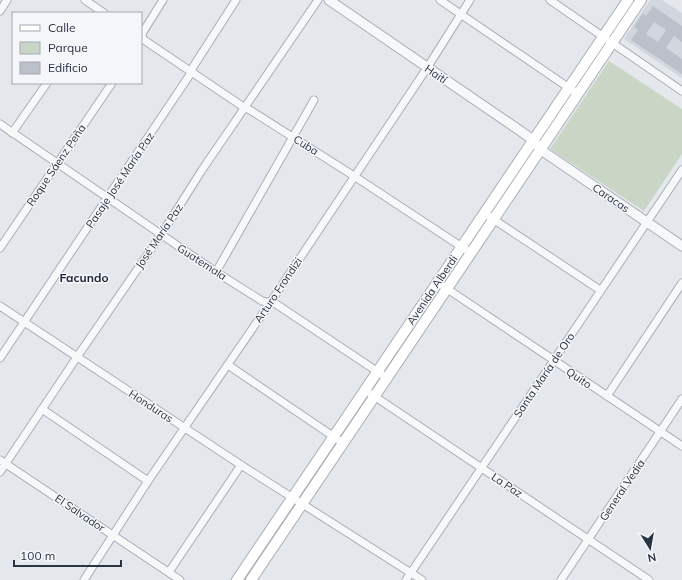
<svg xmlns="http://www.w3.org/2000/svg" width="682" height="580" font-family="Mulish,sans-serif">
  <rect width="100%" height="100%" fill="#e4e7ec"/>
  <path fill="#d2d6de" d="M650 0H662L682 13V78L624 39Z"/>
  <g fill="#c9d6c5">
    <path d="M609 61 682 109V154L644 211 550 149Z"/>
    <path d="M528 155 532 157 495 210 492 208Z"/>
    <path d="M435 293 439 296 391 366 388 364Z"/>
    <path d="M333 446 336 448 306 493 303 490Z"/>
    <path d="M291 506 294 508 247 580H243Z"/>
  </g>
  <path fill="#bbc0ca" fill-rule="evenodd" d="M653 6 682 26V42L674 36 666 48 682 59V74L631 40 638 30 634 27 643 13 646 16ZM654 22 666 30 658 42 646 34Z"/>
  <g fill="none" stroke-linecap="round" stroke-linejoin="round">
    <defs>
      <g id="minor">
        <path d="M85 0 104 13"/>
        <path d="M440 0 578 94"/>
        <path d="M550 0 682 91"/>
        <path d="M0 11 7 0"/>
        <path d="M141 38 245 108 250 110 354 176 471 253"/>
        <path d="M141 40 143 32 163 0"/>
        <path d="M0 124 216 272 262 301 276 304 387 378"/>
        <path d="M12 133 47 83"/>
        <path d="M484 213 600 290"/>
        <path d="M0 248 112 83"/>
        <path d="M216 272 314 100"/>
        <path d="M443 286 682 446"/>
        <path d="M0 306 241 465 422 580"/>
        <path d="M0 358 191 73 193 67 236 0"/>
        <path d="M228 365 343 443"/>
        <path d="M365 390 649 580"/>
        <path d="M607 396 682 283"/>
        <path d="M42 409 148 481"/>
        <path d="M0 460 180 580"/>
        <path d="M0 472 77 357 161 235 202 170 318 0"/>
        <path d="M169 572 241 465"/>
        <path d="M84 580 148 481 270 303 427 68 470 0"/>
        <path d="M406 580 682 170"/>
        <path d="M561 580 682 399"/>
      </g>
      <path id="tertiary" d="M329 0 519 130 533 140 541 150 682 246"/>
      <g id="secondary">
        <path d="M237 580 628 0"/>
        <path d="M251 580 641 0"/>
      </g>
    </defs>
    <use href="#minor" stroke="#a9aeb7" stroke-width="9"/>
    <use href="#tertiary" stroke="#a9aeb7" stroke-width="11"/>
    <use href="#secondary" stroke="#a9aeb7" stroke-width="12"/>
    <use href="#minor" stroke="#f7f8fa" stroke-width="7"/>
    <use href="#tertiary" stroke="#f7f8fa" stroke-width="9"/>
    <use href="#secondary" stroke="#fff" stroke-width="10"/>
  </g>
  <g text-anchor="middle" stroke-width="3" stroke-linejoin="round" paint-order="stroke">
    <g font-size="11" fill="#2b3445" stroke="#f4f6f9">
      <text transform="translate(436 74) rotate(34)" y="4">Haití</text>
      <text transform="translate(306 145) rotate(32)" y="4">Cuba</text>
      <text transform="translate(56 165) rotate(-56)" y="4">Roque Sáenz Peña</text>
      <text transform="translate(120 180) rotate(-56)" y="4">Pasaje José María Paz</text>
      <text transform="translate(611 198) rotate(34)" y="4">Caracas</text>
      <text transform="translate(159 236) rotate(-56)" y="4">José María Paz</text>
      <text transform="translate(202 262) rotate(33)" y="4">Guatemala</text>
      <text transform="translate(278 290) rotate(-56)" y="4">Arturo Frondizi</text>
      <text transform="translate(432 290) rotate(-56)" y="4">Avenida Alberdi</text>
      <text transform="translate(544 375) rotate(-56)" y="4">Santa María de Oro</text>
      <text transform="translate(579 378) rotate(34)" y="4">Quito</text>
      <text transform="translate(151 406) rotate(33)" y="4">Honduras</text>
      <text transform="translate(507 485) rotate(34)" y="4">La Paz</text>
      <text transform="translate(622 490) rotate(-56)" y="4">General Vedia</text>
      <text transform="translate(80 513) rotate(34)" y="4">El Salvador</text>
    </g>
    <g font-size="12" font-weight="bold" fill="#1d2536" stroke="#f4f6f9">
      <text x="84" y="282">Facundo</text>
    </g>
  </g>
  <rect x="12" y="12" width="130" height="72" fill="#f4f6f9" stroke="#a4a8b1"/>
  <rect x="20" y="25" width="20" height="6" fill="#ffffff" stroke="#a4a8b1"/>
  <text x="48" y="32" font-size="12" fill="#2b3445">Calle</text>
  <rect x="20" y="42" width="20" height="12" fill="#c9d6c5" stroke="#a4a8b1"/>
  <text x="48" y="52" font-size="12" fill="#2b3445">Parque</text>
  <rect x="20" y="62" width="20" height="12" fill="#bbc0ca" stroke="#a4a8b1"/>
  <text x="48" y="72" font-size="12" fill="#2b3445">Edificio</text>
  <g transform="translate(650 548) rotate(169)" stroke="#f4f6f9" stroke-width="3" paint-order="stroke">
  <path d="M0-3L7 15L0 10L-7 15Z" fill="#2b3445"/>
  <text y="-6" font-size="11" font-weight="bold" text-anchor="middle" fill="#2b3445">N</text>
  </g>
  <path d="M14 560v6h107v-6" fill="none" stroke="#2b3445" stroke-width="2"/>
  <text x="20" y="560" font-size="12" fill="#2b3445" stroke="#f4f6f9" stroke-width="3" paint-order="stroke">100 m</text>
</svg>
